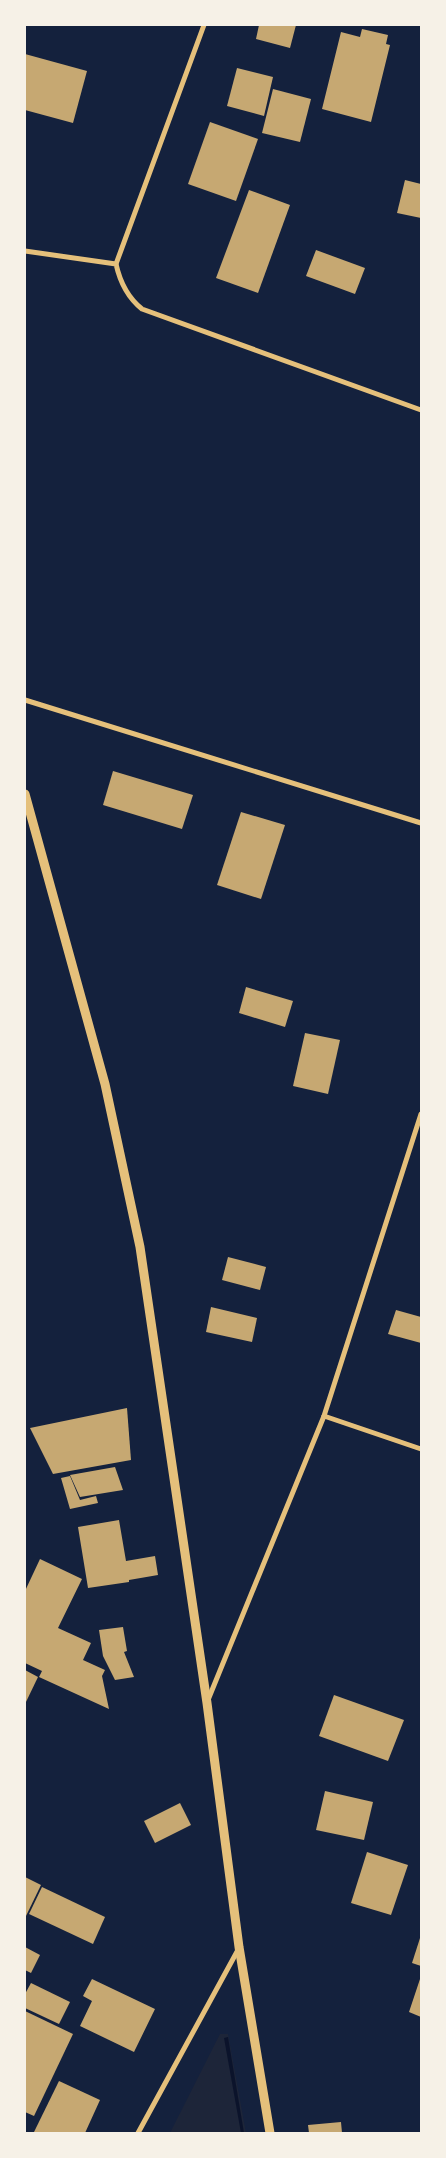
<svg xmlns="http://www.w3.org/2000/svg" width="446" height="2158" font-family="Spectral,serif">
  <rect width="100%" height="100%" fill="#14213d"/>
  <path fill="#1d2539" d="M220 2034H228L246 2133H170Z"/>
  <path fill="#0b132b" d="M228 2037 244 2133H241L224 2038Z"/>
  <g fill="#c6a872">
    <path d="M259 25H296L290 48 256 39Z"/>
    <path d="M362 29 388 35 386 44 390 45 371 122 322 109 341 32 360 37Z"/>
    <path d="M25 54 87 71 73 123 25 110Z"/>
    <path d="M237 68 273 77 264 116 227 106Z"/>
    <path d="M273 89 311 99 300 142 262 133Z"/>
    <path d="M210 122 258 139 236 201 188 184Z"/>
    <path d="M405 180 421 184V218L397 213Z"/>
    <path d="M249 190 290 205 258 293 216 278Z"/>
    <path d="M316 250 365 268 355 294 306 276Z"/>
    <path d="M113 771 193 795 182 829 103 805Z"/>
    <path d="M241 812 285 825 261 899 217 885Z"/>
    <path d="M246 987 293 1001 285 1027 239 1013Z"/>
    <path d="M305 1033 340 1040 328 1094 293 1086Z"/>
    <path d="M228 1257 266 1267 260 1290 222 1280Z"/>
    <path d="M211 1307 257 1318 252 1342 206 1332Z"/>
    <path d="M396 1310 421 1317V1343L388 1334Z"/>
    <path d="M127 1408 131 1460 53 1474 30 1428Z"/>
    <path d="M115 1467 123 1490 80 1497 70 1475Z"/>
    <path d="M70 1476 80 1500 96 1496 98 1503 70 1509 61 1478Z"/>
    <path d="M119 1520 126 1561 155 1556 158 1575 129 1580V1582L88 1588 78 1527Z"/>
    <path d="M40 1559 82 1579 58 1628 91 1643 83 1660 105 1670 102 1676 109 1709 39 1677 42 1671 25 1663V1591Z"/>
    <path d="M123 1627 127 1651 124 1652 134 1677 115 1680 103 1656 99 1630Z"/>
    <path d="M25 1670 38 1677 25 1704Z"/>
    <path d="M334 1695 404 1720 388 1761 319 1736Z"/>
    <path d="M325 1791 373 1802 364 1840 316 1830Z"/>
    <path d="M180 1803 191 1825 155 1843 144 1821Z"/>
    <path d="M367 1852 408 1865 391 1915 351 1903Z"/>
    <path d="M25 1877 41 1885 25 1918Z"/>
    <path d="M42 1887 105 1917 93 1944 29 1914Z"/>
    <path d="M421 1935V1966L412 1963Z"/>
    <path d="M25 1947 40 1955 31 1973 25 1970Z"/>
    <path d="M421 1976V2017L409 2012Z"/>
    <path d="M92 1979 155 2009 134 2052 80 2026 92 2001 83 1996Z"/>
    <path d="M31 1983 70 2002 59 2024 25 2008V1994Z"/>
    <path d="M25 2011 73 2034 34 2116 25 2112Z"/>
    <path d="M59 2081 100 2100 85 2133 34 2132Z"/>
    <path d="M341 2122 342 2133H309L308 2125Z"/>
  </g>
  <g fill="none" stroke-linecap="round" stroke-linejoin="round">
    <g stroke="#e5c07b" stroke-width="5">
      <path d="M25 251 116 264C120 282 127 297 142 309L421 410"/>
      <path d="M116 264 204 25"/>
      <path d="M25 700 421 823"/>
      <path d="M324 1416 421 1449"/>
      <path d="M208 1700 324 1416 421 1114"/>
      <path d="M138 2133 239 1948"/>
    </g>
    <path stroke="#e5c07b" stroke-width="9" d="M25 794 105 1084 140 1247 207 1703 239 1947 270 2133"/>
  </g>
  <rect width="446" height="2158" fill="none" stroke="#f6f1e7" stroke-width="52"/>
</svg>
